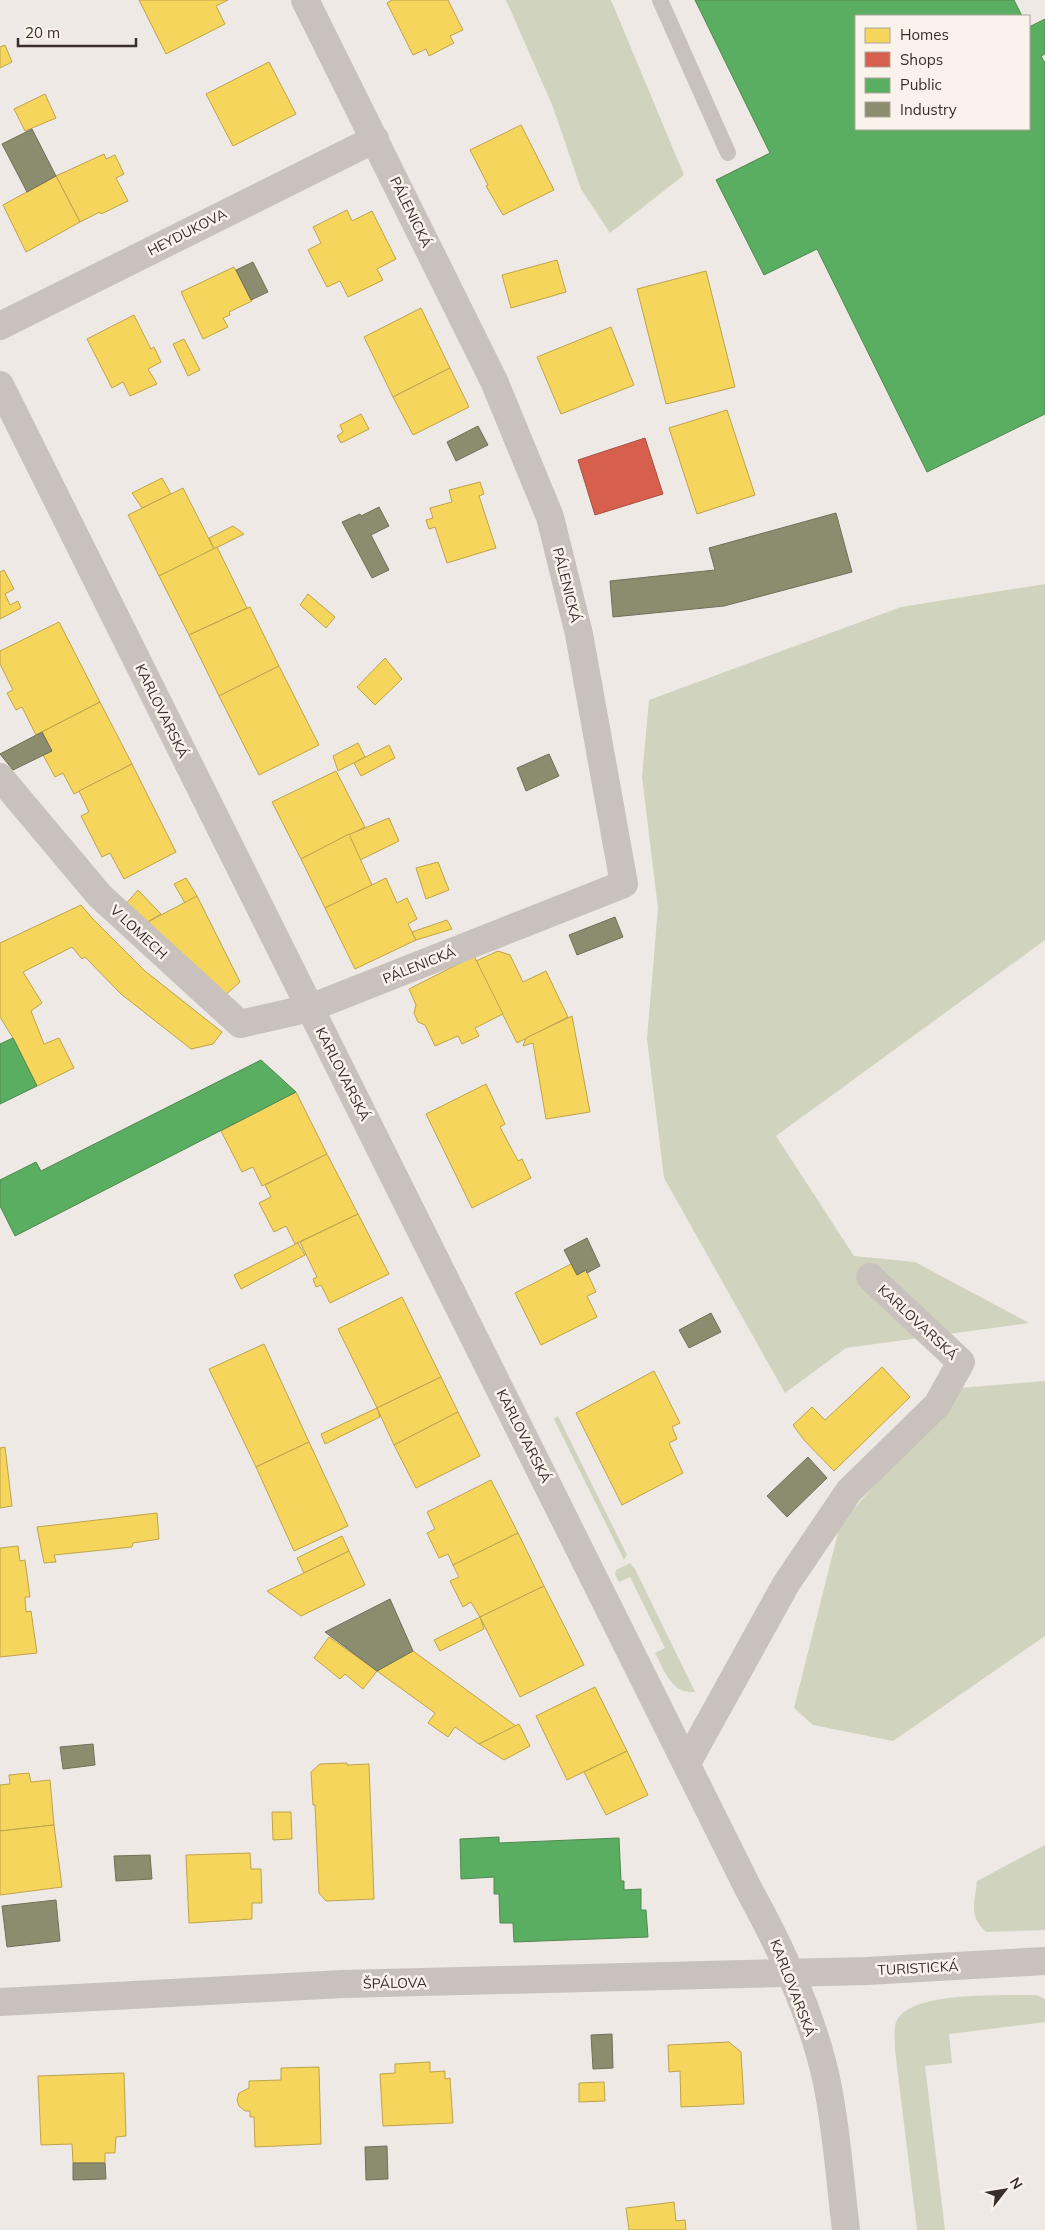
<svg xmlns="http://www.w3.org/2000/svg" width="1045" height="2230" font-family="Mulish,sans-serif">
  <rect width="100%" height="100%" fill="#eee9e4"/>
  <g fill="#d0d4be">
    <path d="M506 0H611L684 175 610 233 581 189 553 107Z"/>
    <path d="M1045 584V940L776 1136 854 1256 915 1262 1029 1323 846 1348 785 1393 664 1178 647 1039 658 908 642 777 649 700 901 607Z"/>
    <path d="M1045 1381V1636L893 1741 813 1725 794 1708 840 1525 959 1388Z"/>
    <path d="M558 1416 627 1555 624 1560 554 1419Z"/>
    <path d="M630 1563 635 1569 695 1692C671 1694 665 1671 655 1653L665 1648 630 1577 619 1582 615 1574 616 1570Z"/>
    <path d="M1045 1845V1930L986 1932C968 1916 975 1902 977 1881Z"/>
    <path d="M1004 1995H1036L1045 1999V2022L949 2034 952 2063 925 2066 945 2230H917L895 2050C895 2042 894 2034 895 2026 901 1994 979 1996 1004 1995Z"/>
  </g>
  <g fill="#f6d55c" stroke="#bda34d">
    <path d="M139 0H228L216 6 225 24 166 54Z"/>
    <path d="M392 0H448L463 30 450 36 454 43 429 56 426 49 413 55 387 3Z"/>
    <path d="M5 45 12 62 0 68V47Z"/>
    <path d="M269 62 296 114 233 146 206 94Z"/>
    <path d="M45 94 56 118 25 131 14 109Z"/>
    <path d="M521 125 554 190 503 215 486 186 488 185 470 150Z"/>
    <path d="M104 154 106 159 115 155 116 157 124 174 116 178 128 201 101 214 100 212 80 222 56 176Z"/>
    <path d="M56 176 80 222 26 252 3 205Z"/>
    <path d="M347 210 352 221 372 211 396 259 377 269 383 280 348 297 340 281 327 287 308 250 321 243 313 227Z"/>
    <path d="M557 260 566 292 511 308 502 275Z"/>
    <path d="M234 267 252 301 229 312 230 315 223 318 228 327 203 339 181 292Z"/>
    <path d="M706 271 735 387 666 404 637 289Z"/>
    <path d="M421 308 450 368 393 397 364 337Z"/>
    <path d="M134 315 151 349 154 347 161 362 148 369 157 384 130 396 123 382 112 388 87 339Z"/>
    <path d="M611 327 634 385 561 414 537 357Z"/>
    <path d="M184 339 200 370 188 376 173 344Z"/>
    <path d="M450 368 469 407 413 435 393 397Z"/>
    <path d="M727 410 755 495 697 514 669 428Z"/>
    <path d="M361 414 369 429 341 443 337 436 343 432 340 425Z"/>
    <path d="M162 478 171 494 142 508 132 493Z"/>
    <path d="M480 482 484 494 479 496 496 548 447 563 435 527 429 529 426 520 433 518 430 508 452 502 449 490Z"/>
    <path d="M183 488 214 549 159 576 128 515Z"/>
    <path d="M233 526 244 534 214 549 209 538Z"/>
    <path d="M217 547 247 608 189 635 159 576Z"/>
    <path d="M4 570 14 589 5 594 10 605 18 601 21 608 0 619V572Z"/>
    <path d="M308 594 335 617 326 628 300 605Z"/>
    <path d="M250 607 279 666 219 696 189 635Z"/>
    <path d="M59 622 100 702 36 735 22 707 16 710 7 693 13 690 0 664V651Z"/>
    <path d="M385 658 402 679 375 705 357 687Z"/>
    <path d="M279 666 319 745 259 775 219 696Z"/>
    <path d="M100 702 132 764 74 794 63 773 55 777 43 755 52 751 42 732Z"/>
    <path d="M358 743 365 757 338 771 333 756Z"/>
    <path d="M389 745 395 758 361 776 354 763Z"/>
    <path d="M132 764 176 852 124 879 110 853 102 857 81 816 89 812 79 791Z"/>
    <path d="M336 771 365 827 301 859 272 802Z"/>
    <path d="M389 818 399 841 360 860 348 835Z"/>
    <path d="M349 834 372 885 325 908 301 859Z"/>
    <path d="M438 862 449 890 426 899 416 868Z"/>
    <path d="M186 878 197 896 185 903 174 884Z"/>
    <path d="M386 878 397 903 407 898 417 919 408 924 416 940 355 969 325 908Z"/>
    <path d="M138 890 161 914 144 924 125 905Z"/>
    <path d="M197 896 240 982 223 997 144 924Z"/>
    <path d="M81 905 92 918 145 971 222 1032 213 1044 191 1049 121 994 85 957 82 959 72 947 23 972 42 1003 31 1011 44 1044 59 1038 74 1068 37 1086 13 1038 0 1017V943Z"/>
    <path d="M447 920 452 929 416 940 412 932Z"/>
    <path d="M498 951 510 955 523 982 546 971 568 1017 517 1043 476 961Z"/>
    <path d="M474 956 503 1014 475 1028 479 1036 462 1044 458 1036 435 1046 425 1025 418 1022 414 1013 416 1005 409 989Z"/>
    <path d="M572 1016 590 1112 546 1119 533 1043 523 1046 526 1038Z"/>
    <path d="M486 1084 505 1124 500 1127 518 1161 522 1159 531 1178 472 1208 426 1114Z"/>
    <path d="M296 1092 327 1154 262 1186 253 1167 242 1172 221 1131Z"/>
    <path d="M327 1154 358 1214 295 1244 286 1226 274 1232 259 1203 271 1197 265 1185Z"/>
    <path d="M358 1214 389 1274 330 1303 321 1285 316 1287 313 1279 317 1277 300 1242Z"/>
    <path d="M298 1243 305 1255 241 1289 234 1275Z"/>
    <path d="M571 1264 577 1275 586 1270 596 1292 587 1296 597 1317 541 1345 515 1293Z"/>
    <path d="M402 1297 441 1377 377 1408 338 1329Z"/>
    <path d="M264 1344 309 1442 256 1467 209 1369Z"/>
    <path d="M882 1367 910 1397 834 1471 804 1440 793 1425 812 1407 825 1420Z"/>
    <path d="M654 1371 680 1423 672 1427 677 1439 669 1443 683 1473 622 1505 576 1413Z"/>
    <path d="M441 1377 458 1412 394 1445 377 1408Z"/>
    <path d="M377 1408 380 1417 325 1444 321 1434Z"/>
    <path d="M458 1412 480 1456 416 1488 394 1445Z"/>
    <path d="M309 1442 348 1526 294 1551 256 1467Z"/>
    <path d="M5 1447 12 1506 0 1508V1448Z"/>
    <path d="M491 1480 518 1533 453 1565 448 1554 439 1558 427 1533 435 1529 427 1512Z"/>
    <path d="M157 1513 159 1539 133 1543 132 1547 54 1555 56 1562 44 1563 37 1527Z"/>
    <path d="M518 1533 544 1586 480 1617 471 1602 463 1607 450 1581 459 1577 453 1565Z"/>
    <path d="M342 1536 349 1551 304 1573 297 1558Z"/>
    <path d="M18 1546 20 1561 25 1560 30 1597H25L26 1612 31 1611 37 1653 0 1657V1548Z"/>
    <path d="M349 1551 365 1585 301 1616 267 1591Z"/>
    <path d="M544 1586 584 1665 520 1697 480 1617Z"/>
    <path d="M480 1617 484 1629 440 1651 434 1640Z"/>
    <path d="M329 1637 377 1671 363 1689 345 1674 340 1679 314 1658Z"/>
    <path d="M413 1651 516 1726 479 1744 455 1727 448 1737 428 1723 435 1713 377 1671Z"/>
    <path d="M595 1687 627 1751 567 1780 536 1716Z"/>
    <path d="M519 1724 530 1746 504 1760 479 1744Z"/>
    <path d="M627 1751 648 1795 606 1815 584 1772Z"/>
    <path d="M347 1763V1765L369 1764 374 1899 326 1901 319 1893 315 1805H313L311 1772 320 1764Z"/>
    <path d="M29 1773 31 1782 50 1780 54 1825 0 1831V1785L10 1784 9 1775Z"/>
    <path d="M272 1812H291L292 1839 273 1840Z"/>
    <path d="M54 1825 62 1887 0 1895V1831Z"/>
    <path d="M250 1853 251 1869H261L262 1903H252V1919L189 1923 186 1855Z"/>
    <path d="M729 2042 741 2052 744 2104 681 2107 680 2071 669 2072 668 2045Z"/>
    <path d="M430 2062V2072L445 2071V2079L450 2078 453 2123 383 2126 380 2074 395 2073V2064Z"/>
    <path d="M319 2067 321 2144 255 2147 254 2117H250V2111H245L239 2106 237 2100 239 2093 249 2088V2081L281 2080V2068Z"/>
    <path d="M124 2073 126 2136 116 2137 115 2153H105V2163H73L72 2144 41 2145 38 2076Z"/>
    <path d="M604 2082 605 2101 579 2102V2083Z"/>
    <path d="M674 2202 676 2221 685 2220 686 2230H629L626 2208Z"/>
  </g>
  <path fill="#d6604d" stroke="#a75142" d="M645 438 663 494 595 515 578 460Z"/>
  <g fill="#5aae61" stroke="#508850">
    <path d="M695 0H1014L1022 16H856V129H1029V27L1045 19V54L1041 56 1045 63V414L927 472 817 249 764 275 716 180 770 153Z"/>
    <path d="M13 1038 37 1086 0 1104V1044Z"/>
    <path d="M261 1060 296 1092 15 1236 0 1206V1180L36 1162 41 1171Z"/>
    <path d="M499 1837V1843L619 1838 621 1881H624V1890L641 1889V1910H646L648 1937 514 1942 513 1923H500L499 1894H494V1877L461 1879 460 1839Z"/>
  </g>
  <g fill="#8c8c6e" stroke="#73705a">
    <path d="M32 129 56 176 27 192 2 144Z"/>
    <path d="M253 262 268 292 251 300 236 270Z"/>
    <path d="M478 426 488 445 456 461 447 442Z"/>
    <path d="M379 507 389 526 371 535 389 570 372 578 342 522 360 514 361 516Z"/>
    <path d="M836 513 852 572 724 606 613 617 610 581 715 570 709 548Z"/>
    <path d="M42 732 52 751 13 770 0 754Z"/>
    <path d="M549 754 559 776 526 791 517 768Z"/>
    <path d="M615 917 623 937 577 955 569 935Z"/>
    <path d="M587 1238 600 1266 587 1273 586 1270 577 1275 564 1250Z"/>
    <path d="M711 1313 721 1332 689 1348 679 1330Z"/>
    <path d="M808 1457 827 1478 787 1517 767 1496Z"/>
    <path d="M390 1599 413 1651 377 1671 325 1632Z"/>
    <path d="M93 1744 95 1765 63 1769 60 1747Z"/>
    <path d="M150 1855 152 1879 116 1881 114 1856Z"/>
    <path d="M56 1900 60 1941 7 1947 2 1906Z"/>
    <path d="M612 2034 613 2068 593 2069 591 2035Z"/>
    <path d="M387 2146 388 2179 366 2180 365 2147Z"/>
    <path d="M73 2163H105L106 2179 73 2180Z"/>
  </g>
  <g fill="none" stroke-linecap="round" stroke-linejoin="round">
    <path stroke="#c8c1bc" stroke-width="16" d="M660 0 728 153"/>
    <g stroke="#c8c1bc" stroke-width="28">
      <path d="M0 326 375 139"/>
      <path d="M0 385 749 1890C781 1948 814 2019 827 2083 837 2131 840 2182 846 2230"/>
      <path d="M0 777 100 896 240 1024 310 1008 624 884 579 634 550 517 494 381 305 0"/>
      <path d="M687 1763 786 1584 849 1491 937 1405 961 1362 870 1277"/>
      <path d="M0 2002 343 1984 867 1971 1045 1961"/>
    </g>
  </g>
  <g text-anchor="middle" stroke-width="5" stroke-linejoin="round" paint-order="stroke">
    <g font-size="14" fill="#392e2a" stroke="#faf3ec">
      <text transform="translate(411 212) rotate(64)" y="5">PÁLENICKÁ</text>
      <text transform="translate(187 232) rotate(-27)" y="5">HEYDUKOVA</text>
      <text transform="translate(567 585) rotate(76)" y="5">PÁLENICKÁ</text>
      <text transform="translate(162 711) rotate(64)" y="5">KARLOVARSKÁ</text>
      <text transform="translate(139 932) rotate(43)" y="5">V LOMECH</text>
      <text transform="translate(419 965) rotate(-22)" y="5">PÁLENICKÁ</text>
      <text transform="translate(343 1074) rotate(63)" y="5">KARLOVARSKÁ</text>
      <text transform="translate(918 1322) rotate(43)" y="5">KARLOVARSKÁ</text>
      <text transform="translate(524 1436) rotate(63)" y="5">KARLOVARSKÁ</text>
      <text transform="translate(918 1968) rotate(-3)" y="5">TURISTICKÁ</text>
      <text transform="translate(395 1983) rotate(-1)" y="5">ŠPÁLOVA</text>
      <text transform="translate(793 1988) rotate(69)" y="5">KARLOVARSKÁ</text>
    </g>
  </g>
  <rect x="855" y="15" width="175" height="115" fill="#faf3ec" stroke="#ada49e"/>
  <rect x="865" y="28" width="25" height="15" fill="#f6d55c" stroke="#ada49e"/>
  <text x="900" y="40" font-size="15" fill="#392e2a">Homes</text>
  <rect x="865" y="52" width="25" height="15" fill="#d6604d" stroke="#ada49e"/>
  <text x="900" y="65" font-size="15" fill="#392e2a">Shops</text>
  <rect x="865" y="78" width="25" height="15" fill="#5aae61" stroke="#ada49e"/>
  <text x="900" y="90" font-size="15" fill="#392e2a">Public</text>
  <rect x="865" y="102" width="25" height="15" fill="#8c8c6e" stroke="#ada49e"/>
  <text x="900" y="115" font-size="15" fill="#392e2a">Industry</text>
  <g transform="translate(1005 2190) rotate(59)" stroke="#faf3ec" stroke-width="4" paint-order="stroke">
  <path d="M0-4L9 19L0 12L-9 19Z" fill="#392e2a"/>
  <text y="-8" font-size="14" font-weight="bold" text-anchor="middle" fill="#392e2a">N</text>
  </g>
  <path d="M18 38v8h118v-8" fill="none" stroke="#392e2a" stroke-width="2.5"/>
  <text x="25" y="38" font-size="15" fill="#392e2a" stroke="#faf3ec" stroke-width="4" paint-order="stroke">20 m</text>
</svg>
